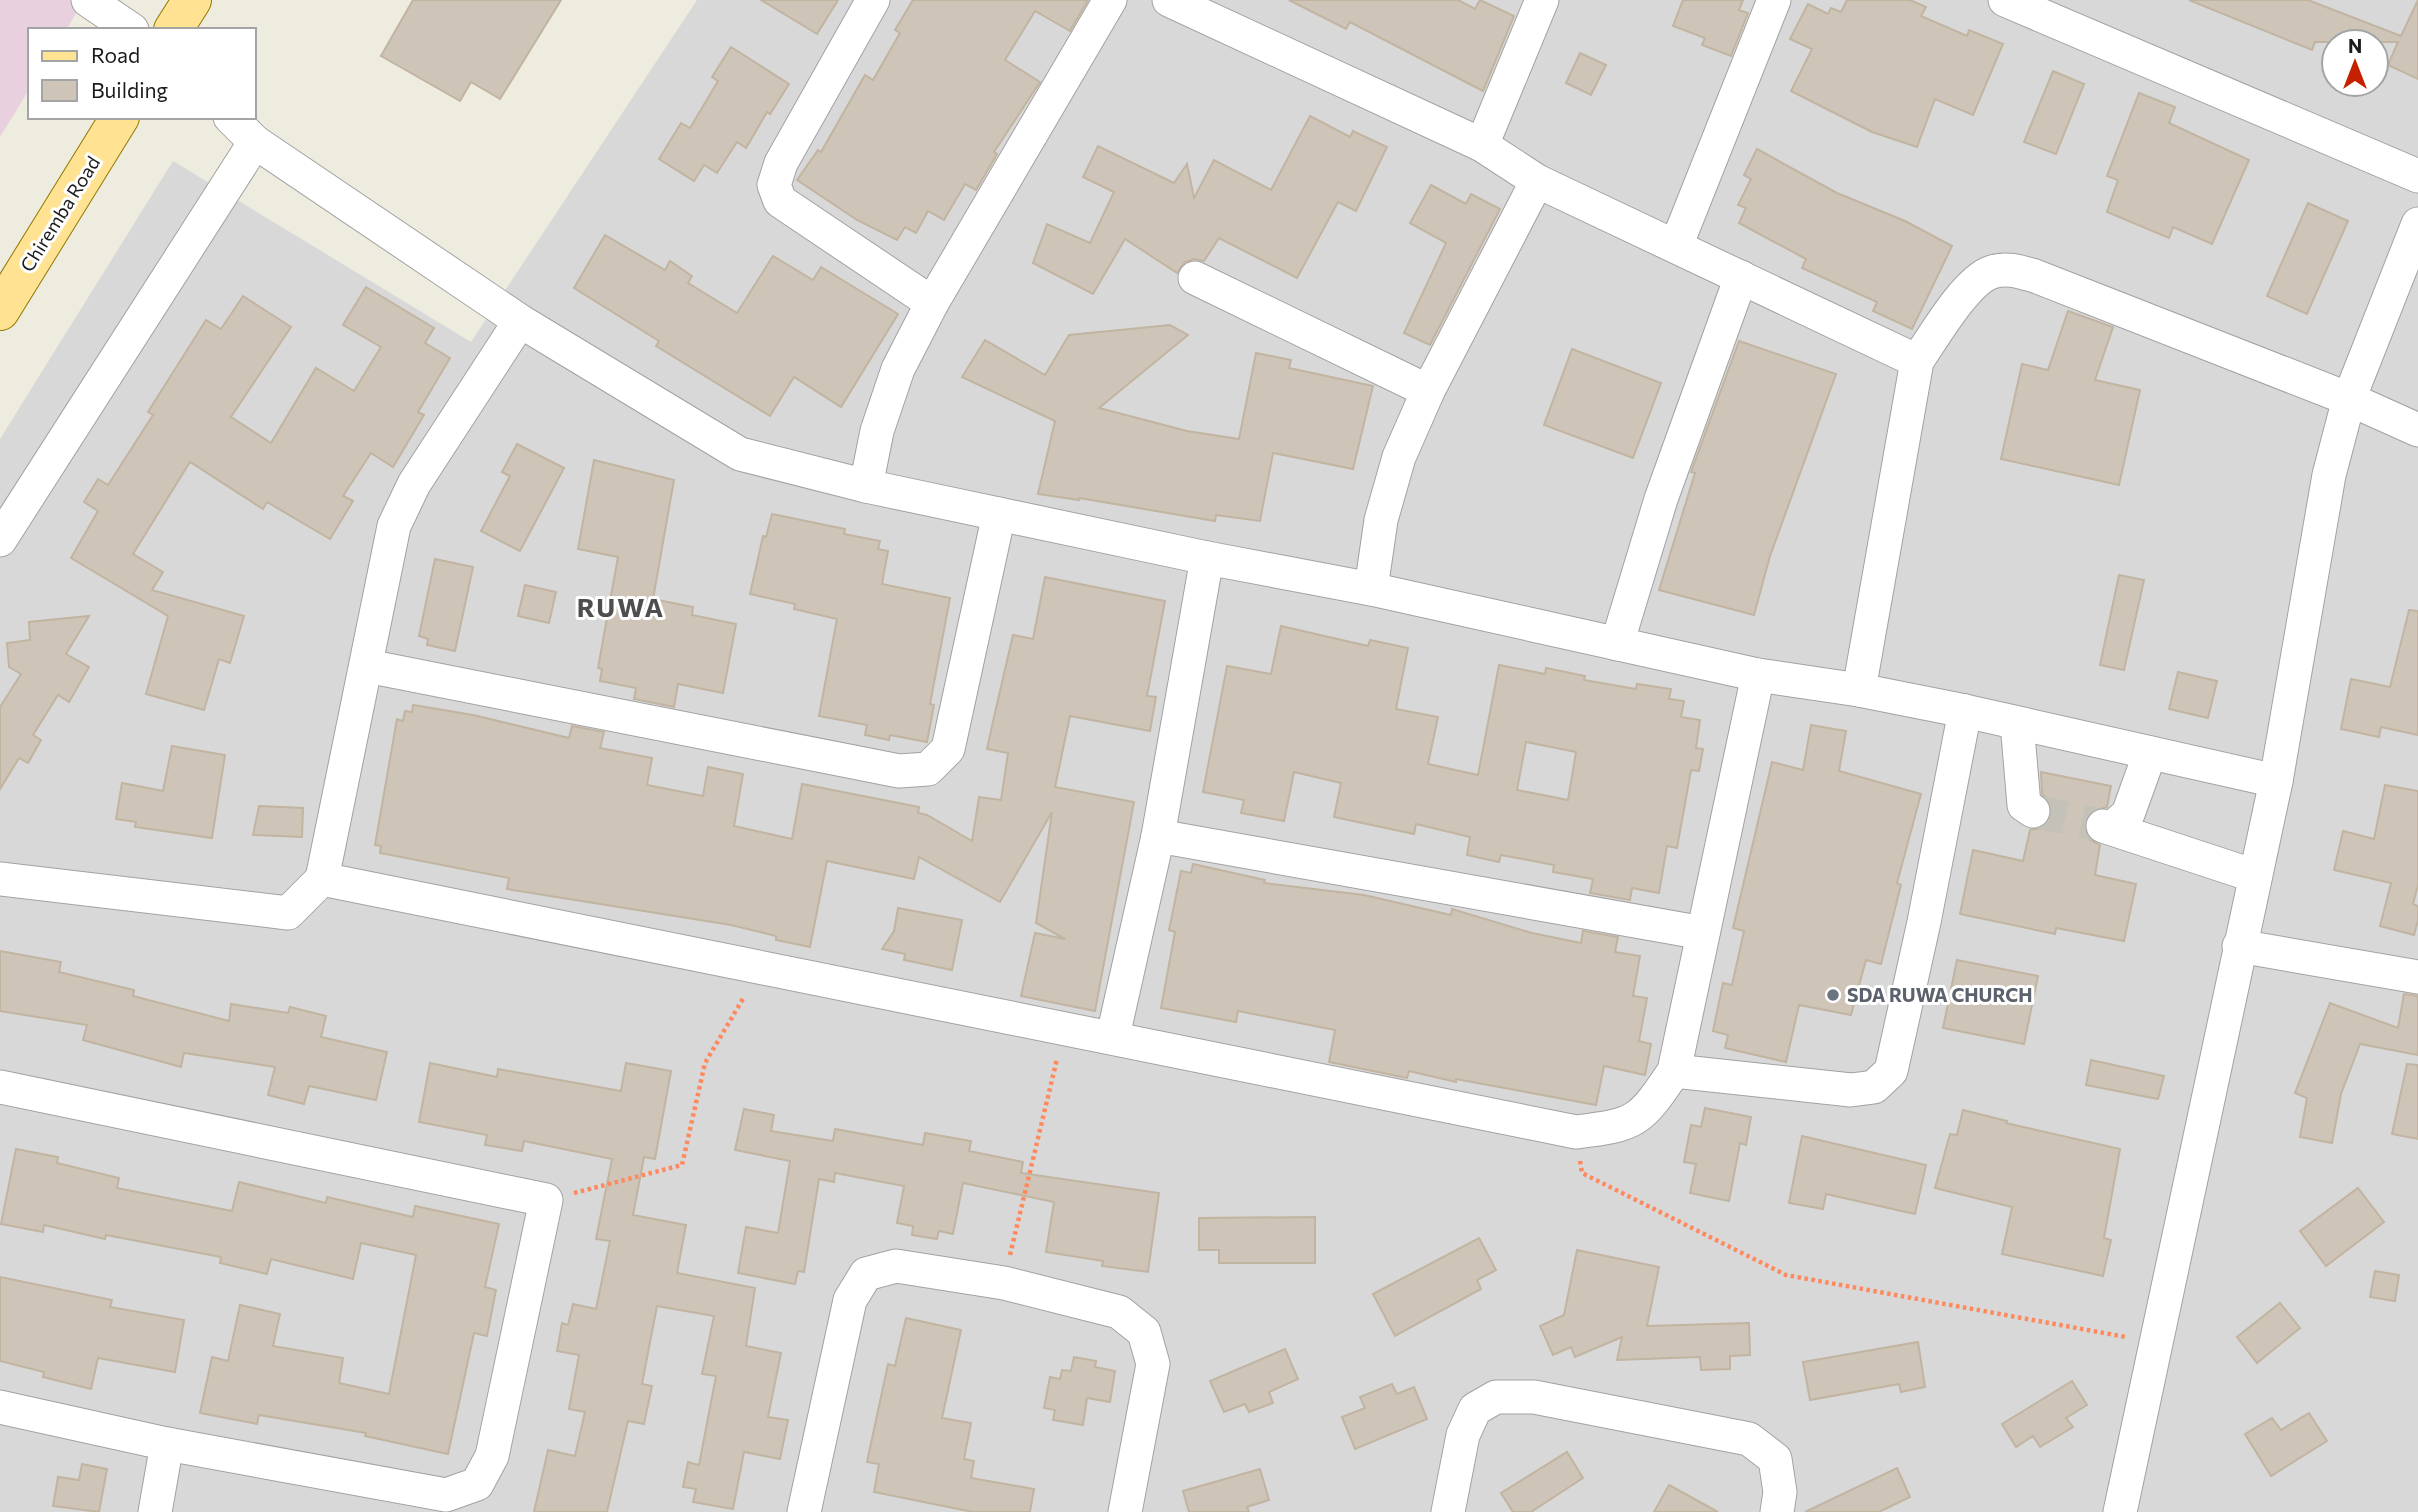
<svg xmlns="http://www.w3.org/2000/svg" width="2418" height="1512" font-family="Commissioner,sans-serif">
  <rect width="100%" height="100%" fill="#eeebdf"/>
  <path fill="#d9d8d8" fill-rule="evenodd" d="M697 0H2418V1512H0V439L173 161 471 342ZM2334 42H2376V84H2334Z"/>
  <path fill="#e8d0df" d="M0 0H84L66 30H30V88L0 137Z"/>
  <g fill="#cec5b8" stroke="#c1b4a0" stroke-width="2" fill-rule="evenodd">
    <path d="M413 0H561L500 99 471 82 460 101 381 56Z"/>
    <path d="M761 0H838L817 34Z"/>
    <path d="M913 0H1088L1070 31 1035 11 1005 60 1040 82 994 152 997 154 976 190 965 184 944 220 928 211 916 233 905 227 897 240 857 220 797 180 818 150 821 152 865 75 873 80 900 33 895 30Z"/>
    <path d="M1289 0H1458L1475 9 1480 0 1514 16 1483 91 1350 22 1346 29Z"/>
    <path d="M1683 0H1743L1739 10 1748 13 1731 56 1702 45 1705 38 1673 26Z"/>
    <path d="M1847 0H1910L1926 7 1921 16 1967 36 1969 30 2003 44 1973 115 1935 99 1917 147 1872 132 1791 91 1812 49 1790 39 1808 4 1828 14 1831 8 1841 12Z"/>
    <path d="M2189 0H2308L2401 36 2418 0V79L2388 65 2398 42H2315L2312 50Z"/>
    <path d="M731 47 789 84 770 114 767 112 746 148 737 142 717 173 704 165 694 181 659 159 681 123 690 128 718 81 712 77Z"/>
    <path d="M1580 53 1606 65 1591 95 1566 83Z"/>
    <path d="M2053 71 2084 84 2056 154 2024 142Z"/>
    <path d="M2139 93 2175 107 2169 123 2249 160 2212 244 2173 227 2169 238 2107 212 2118 180 2107 176Z"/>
    <path d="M1310 116 1350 137 1353 131 1387 147 1356 211 1338 202 1297 278 1219 238 1204 261 1194 259 1185 262 1177 273 1125 239 1093 294 1033 263 1047 224 1090 243 1114 192 1083 177 1098 146 1174 183 1187 164 1194 198 1214 160 1271 190Z"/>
    <path d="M1757 149 1837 193 1905 221 1952 246 1912 329 1873 311 1877 302 1802 268 1806 259 1739 223 1746 208 1738 205 1751 179 1744 175Z"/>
    <path d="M1431 185 1466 204 1471 194 1500 209 1430 345 1404 333 1446 243 1410 223Z"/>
    <path d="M2308 203 2348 221 2307 314 2267 296Z"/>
    <path d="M605 235 665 270 670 261 692 276 688 283 737 313 773 256 813 280 821 267 898 314 841 407 794 377 770 416 656 346 659 341 574 288Z"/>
    <path d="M366 287 434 328 425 343 450 358 418 412 424 415 393 467 371 453 343 496 353 501 330 539 267 502 263 509 190 462 133 554 163 572 152 590 244 616 230 663 219 659 204 710 146 694 168 616 71 558 98 511 84 502 98 479 108 485 153 415 148 412 206 320 221 329 243 296 291 327 231 417 271 443 316 368 354 391 381 347 343 325Z"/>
    <path d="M2068 311 2113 327 2095 380 2140 390 2119 485 2001 459 2022 364 2048 370Z"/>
    <path d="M1170 325 1188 335 1099 408 1187 431 1239 439 1256 353 1291 360 1289 368 1373 386 1353 469 1273 453 1260 521 1216 515 1215 521 1079 498V500L1038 494 1055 421 962 377 985 340 1045 375 1069 335Z"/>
    <path d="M1739 341 1836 374 1770 556 1754 615 1659 590 1695 473 1691 472Z"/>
    <path d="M1572 349 1661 383 1633 458 1544 425Z"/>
    <path d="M517 444 564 468 520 551 481 531 510 476 502 472Z"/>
    <path d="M594 460 674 480 653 599 693 607 692 615 736 624 723 693 678 684 674 707 634 699 636 688 600 681 602 669 598 668 618 557 578 549Z"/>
    <path d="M772 514 845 529 844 534 880 541 878 549 888 551 882 584 950 598 930 704 934 705 927 742 890 735 889 740 865 735 867 725 819 716 837 619 794 609 795 604 750 594 763 536 766 537Z"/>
    <path d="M435 559 473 567 455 651 427 645 428 639 419 636Z"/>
    <path d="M2119 575 2144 580 2124 670 2100 665Z"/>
    <path d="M1045 577 1165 601 1147 696 1156 697 1150 731 1070 716 1055 787 1134 802 1095 1011 1021 996 1035 933 1065 939 1036 923 1052 812 1000 902 919 857 914 879 827 861 810 947 776 940V936L731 925 507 889 509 878 380 853 381 846 375 845 397 719 403 721 405 711 412 712 413 705 473 715 569 738 572 726 604 732 600 748 652 758 647 785 703 796 708 767 743 774 734 826 792 839 802 784 919 807 918 813 927 815 972 841 979 797 1001 800 1008 753 987 749 994 717 1013 635 1033 639Z"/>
    <path d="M525 585 556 592 549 623 518 616Z"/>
    <path d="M2409 610 2418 611V735L2381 727 2379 737 2341 729 2351 679 2390 687Z"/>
    <path d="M89 616 66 654 89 667 69 702 58 695 33 735 41 740 28 763 19 758 0 789V707L21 674 9 667 7 643 30 640 29 622Z"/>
    <path d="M1281 626 1368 646 1370 640 1408 648 1396 709 1438 717 1428 764 1478 775 1499 665 1545 674 1546 668 1585 676 1584 680 1636 689 1637 684 1671 689 1669 699 1684 701 1681 717 1700 720 1696 748 1703 749 1699 771 1691 770 1677 848 1667 846 1659 893 1632 888 1630 900 1590 893 1593 879 1553 872 1554 865 1501 855 1499 862 1467 855 1470 837 1416 824 1414 834 1334 817 1341 783 1294 772 1284 821 1241 813 1244 800 1203 792 1227 666 1271 674ZM1526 742 1576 752 1568 800 1517 790Z"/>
    <path d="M2178 672 2217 681 2208 718 2169 709Z"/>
    <path d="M1811 725 1846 731 1839 771 1921 794 1897 883 1901 885 1881 964 1866 960 1851 1015 1799 1005 1786 1062 1725 1048 1728 1035 1713 1031 1723 983 1732 985 1744 931 1733 928 1772 762 1803 770Z"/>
    <path d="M172 746 225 755 212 838 135 827 136 822 116 819 122 783 163 791Z"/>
    <path d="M2041 772 2111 786 2107 807 2090 812 2084 829 2089 839 2100 845 2095 875 2136 884 2124 941 2056 928 2055 934 1960 914 1973 850 2023 861 2030 830 2041 828 2049 821 2052 812 2050 802 2042 794Z"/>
    <path d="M2385 785 2418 791V885L2413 904 2418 906V920L2414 935 2380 926 2391 883 2334 870 2343 831 2374 839Z"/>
    <path d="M259 806 303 808 302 837 253 835Z"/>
    <path d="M1193 864 1265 880 1264 883 1364 895 1451 915 1452 909 1532 933 1581 943 1583 931 1618 937 1615 952 1640 956 1633 996 1647 998 1639 1041 1651 1044 1645 1075 1604 1066 1596 1105 1456 1079V1082L1409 1071 1407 1078 1329 1062 1335 1030 1238 1011 1236 1022 1161 1008 1175 932 1169 930 1181 871 1191 873Z"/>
    <path d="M898 908 962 920 952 970 904 960 905 954 882 949 894 931Z"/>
    <path d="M0 951 61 962 59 972 134 990 133 996 229 1021 231 1004 288 1013 290 1007 326 1016 321 1037 387 1052 376 1100 309 1086 304 1104 268 1095 275 1067 184 1053 181 1067 83 1040 87 1025 0 1011Z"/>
    <path d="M1957 960 2038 976 2024 1044 1943 1028Z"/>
    <path d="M2404 994 2418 996V1055L2360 1044 2341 1094 2332 1143 2300 1137 2307 1098 2295 1093 2330 1003 2398 1028Z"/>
    <path d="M2091 1060 2164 1076 2158 1099 2086 1085Z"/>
    <path d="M430 1063 497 1077 498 1069 621 1091 626 1063 671 1071 655 1159 644 1157 633 1215 686 1225 677 1273 755 1288 746 1346 781 1353 768 1417 788 1420 780 1459 744 1452 733 1509 693 1502 696 1489 683 1487 688 1462 699 1465 716 1376 702 1374 714 1316 657 1306 642 1384 652 1386 644 1424 628 1421 607 1512H534L548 1450 575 1456 585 1412 569 1409 579 1355 557 1351 562 1323 568 1325 573 1304 596 1309 610 1241 596 1239 612 1159 524 1141 522 1151 485 1145 487 1135 419 1122Z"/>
    <path d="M2407 1064 2418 1065V1139L2392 1134Z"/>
    <path d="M1705 1108 1751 1117 1746 1145 1740 1143 1729 1201 1690 1193 1696 1164 1684 1162 1691 1125 1701 1127Z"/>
    <path d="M744 1109 774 1115 771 1131 833 1141 835 1129 923 1145 925 1133 971 1141 969 1151 1023 1162 1021 1173 1159 1193 1148 1272 1102 1266 1103 1261 1046 1252 1054 1202 963 1183 953 1234 939 1231 937 1239 912 1235 913 1226 897 1223 904 1186 835 1173 834 1182 819 1179 804 1272 798 1271 795 1284 738 1273 746 1227 778 1233 790 1161 735 1150Z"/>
    <path d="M1963 1110 2007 1121 2006 1123 2120 1149 2104 1238 2111 1240 2103 1276 2002 1254 2012 1207 1935 1188 1950 1134 1957 1135Z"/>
    <path d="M1802 1136 1926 1165 1915 1214 1826 1194 1823 1209 1789 1203Z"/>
    <path d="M16 1149 58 1157 57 1163 119 1178 117 1188 232 1211 239 1182 326 1203 327 1197 413 1217 415 1206 499 1224 485 1287 496 1290 487 1336 474 1333 448 1454 365 1436 366 1433 259 1415 257 1424 200 1413 212 1357 228 1361 240 1305 280 1314 273 1346 343 1358 339 1383 389 1394 416 1255 361 1243 353 1279 271 1259 267 1274 220 1263 221 1257 106 1235 105 1239 44 1225 43 1232 1 1224Z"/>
    <path d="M2358 1188 2384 1222 2326 1266 2300 1231Z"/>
    <path d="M1315 1217V1263H1219V1250H1199V1218Z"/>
    <path d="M1479 1238 1496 1270 1477 1280 1481 1289 1395 1336 1373 1294Z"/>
    <path d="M1577 1250 1659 1267 1647 1326 1749 1323 1750 1355 1730 1356V1369L1701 1370 1700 1357 1617 1360 1622 1337 1575 1357 1571 1347 1553 1355 1540 1326 1564 1315Z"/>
    <path d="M2375 1271 2399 1275 2395 1301 2370 1297Z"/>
    <path d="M0 1277 112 1300 110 1307 184 1320 175 1372 98 1358 91 1389 43 1377 44 1372 0 1361Z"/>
    <path d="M2280 1303 2300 1328 2257 1363 2237 1337Z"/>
    <path d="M906 1318 961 1330 942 1418 971 1423 964 1459 974 1461 971 1478 1034 1489 1030 1512H973L874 1492 879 1464 867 1462 888 1364 895 1366Z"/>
    <path d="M1918 1342 1925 1387 1901 1392 1899 1384 1810 1400 1803 1362Z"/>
    <path d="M1285 1349 1298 1379 1269 1392 1273 1403 1249 1412 1245 1404 1224 1412 1210 1381Z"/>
    <path d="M1074 1357 1096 1361 1095 1367 1115 1371 1110 1402 1087 1398 1083 1425 1053 1420 1055 1410 1044 1408 1050 1377 1060 1379 1062 1370 1071 1371Z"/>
    <path d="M2072 1381 2087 1405 2066 1418 2073 1427 2040 1447 2033 1436 2016 1447 2002 1424Z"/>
    <path d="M1392 1384 1397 1394 1414 1387 1427 1419 1355 1449 1342 1417 1365 1408 1360 1397Z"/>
    <path d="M2309 1413 2327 1441 2271 1476 2245 1434 2272 1418 2281 1430Z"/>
    <path d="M1567 1452 1583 1478 1531 1512H1513L1501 1493Z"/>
    <path d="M82 1464 107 1469 99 1512 53 1506 58 1477 79 1480Z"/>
    <path d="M1897 1468 1910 1497 1879 1512H1805Z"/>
    <path d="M1260 1469 1269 1500 1247 1507 1249 1512H1189L1183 1491Z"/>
    <path d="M1669 1485 1718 1512H1654Z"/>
  </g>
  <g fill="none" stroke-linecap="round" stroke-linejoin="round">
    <path stroke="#c4c1b8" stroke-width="33" stroke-dasharray="33 17" stroke-linecap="butt" d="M2033 811 2103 826"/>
    <defs>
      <g id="minor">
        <path d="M88 0 132 30"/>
        <path d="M873 0 781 163 774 185 780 201 932 303"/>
        <path d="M1169 0 1482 145 1537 181 1917 361 1859 690"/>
        <path d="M2005 0 2418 176"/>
        <path d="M230 117 255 142 520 321 740 454 866 486 1207 558 1371 589 1758 675 1859 690 1965 711 2276 781"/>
        <path d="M1482 145 1542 0"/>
        <path d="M1676 246 1774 0"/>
        <path d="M1195 278 1428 391"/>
        <path d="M520 321 414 484 394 526 322 879C740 966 1159 1045 1576 1132 1636 1125 1640 1122 1674 1071L1758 675"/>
        <path d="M1917 361C1933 338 1966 280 1992 272 2006 267 2021 272 2035 276L2349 399 2418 430"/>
        <path d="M866 486 877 431 898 369 932 303 1110 0"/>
        <path d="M0 540 255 142"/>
        <path d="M1371 589 1381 520 1399 457 1428 391 1537 181"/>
        <path d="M1617 644 1661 499 1741 277"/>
        <path d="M367 666 899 771 928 769 948 749 999 514"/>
        <path d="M2017 723 2024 805 2033 811"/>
        <path d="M2103 826 2255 876"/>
        <path d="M2112 828 2128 814 2150 753"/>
        <path d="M1158 836 1703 933"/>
        <path d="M0 879 288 913 322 879"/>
        <path d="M2239 946 2418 977"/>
        <path d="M1113 1036 1158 836 1207 558"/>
        <path d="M1674 1071 1851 1090 1874 1087 1891 1071 1924 922 1965 711"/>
        <path d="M0 1087 546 1200 492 1456 477 1484 446 1495 167 1444 0 1407"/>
        <path d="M155 1512 167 1444"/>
        <path d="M804 1512 850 1300 866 1274 896 1266 1004 1283 1119 1312 1144 1332 1153 1364 1125 1512"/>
        <path d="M1448 1512 1463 1435 1475 1409 1496 1397H1534L1749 1439 1775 1459 1780 1492 1777 1512"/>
        <path d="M2120 1512 2276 781 2329 475 2349 399 2418 224"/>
      </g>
      <g id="major">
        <path d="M173 30 192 0"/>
        <path d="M0 311 120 117"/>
      </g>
    </defs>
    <use href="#minor" stroke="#a2a2a2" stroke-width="35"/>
    <use href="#major" stroke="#917900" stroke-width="40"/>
    <g stroke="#ff895e" stroke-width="4.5" stroke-dasharray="3.5 3.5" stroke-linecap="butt">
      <path d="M1580 1161 1582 1173 1786 1275 2126 1337"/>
      <path d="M574 1193 682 1165 705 1063 744 997"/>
      <path d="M1010 1255 1057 1059"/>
    </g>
    <use href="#minor" stroke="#fff" stroke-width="33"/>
    <use href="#major" stroke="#ffe292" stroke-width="38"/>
  </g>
  <circle fill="#6b7280" stroke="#fff" stroke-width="2.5" cx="1833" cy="995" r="7"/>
  <g text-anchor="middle" stroke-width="6" stroke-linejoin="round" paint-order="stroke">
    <g font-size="19" fill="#1b1b1b" stroke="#fff">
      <text transform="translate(60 214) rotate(-58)" y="7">Chiremba Road</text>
    </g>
    <g font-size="19" font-weight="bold" fill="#5b616d" stroke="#fff" text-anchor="start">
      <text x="1847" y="1002">SDA RUWA CHURCH</text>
    </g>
    <g font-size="26" font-weight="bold" letter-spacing="2" fill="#4e4e4e" stroke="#fff">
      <text x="621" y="617">RUWA</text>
    </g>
  </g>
  <rect x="28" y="28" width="228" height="91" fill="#ffffff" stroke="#a4a4a4" stroke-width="2"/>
  <rect x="42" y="51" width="35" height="10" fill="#ffe292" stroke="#a4a4a4" stroke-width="2"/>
  <text x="91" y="63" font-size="21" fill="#1b1b1b">Road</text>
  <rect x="42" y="80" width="35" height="21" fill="#cec5b8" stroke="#a4a4a4" stroke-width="2"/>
  <text x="91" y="98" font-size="21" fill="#1b1b1b">Building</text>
  <g transform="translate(2355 63)"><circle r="33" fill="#ffffff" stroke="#a4a4a4" stroke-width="2"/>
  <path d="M0-5L12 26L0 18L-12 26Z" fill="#c52000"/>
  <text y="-10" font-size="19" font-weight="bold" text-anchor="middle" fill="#1b1b1b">N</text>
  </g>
</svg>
